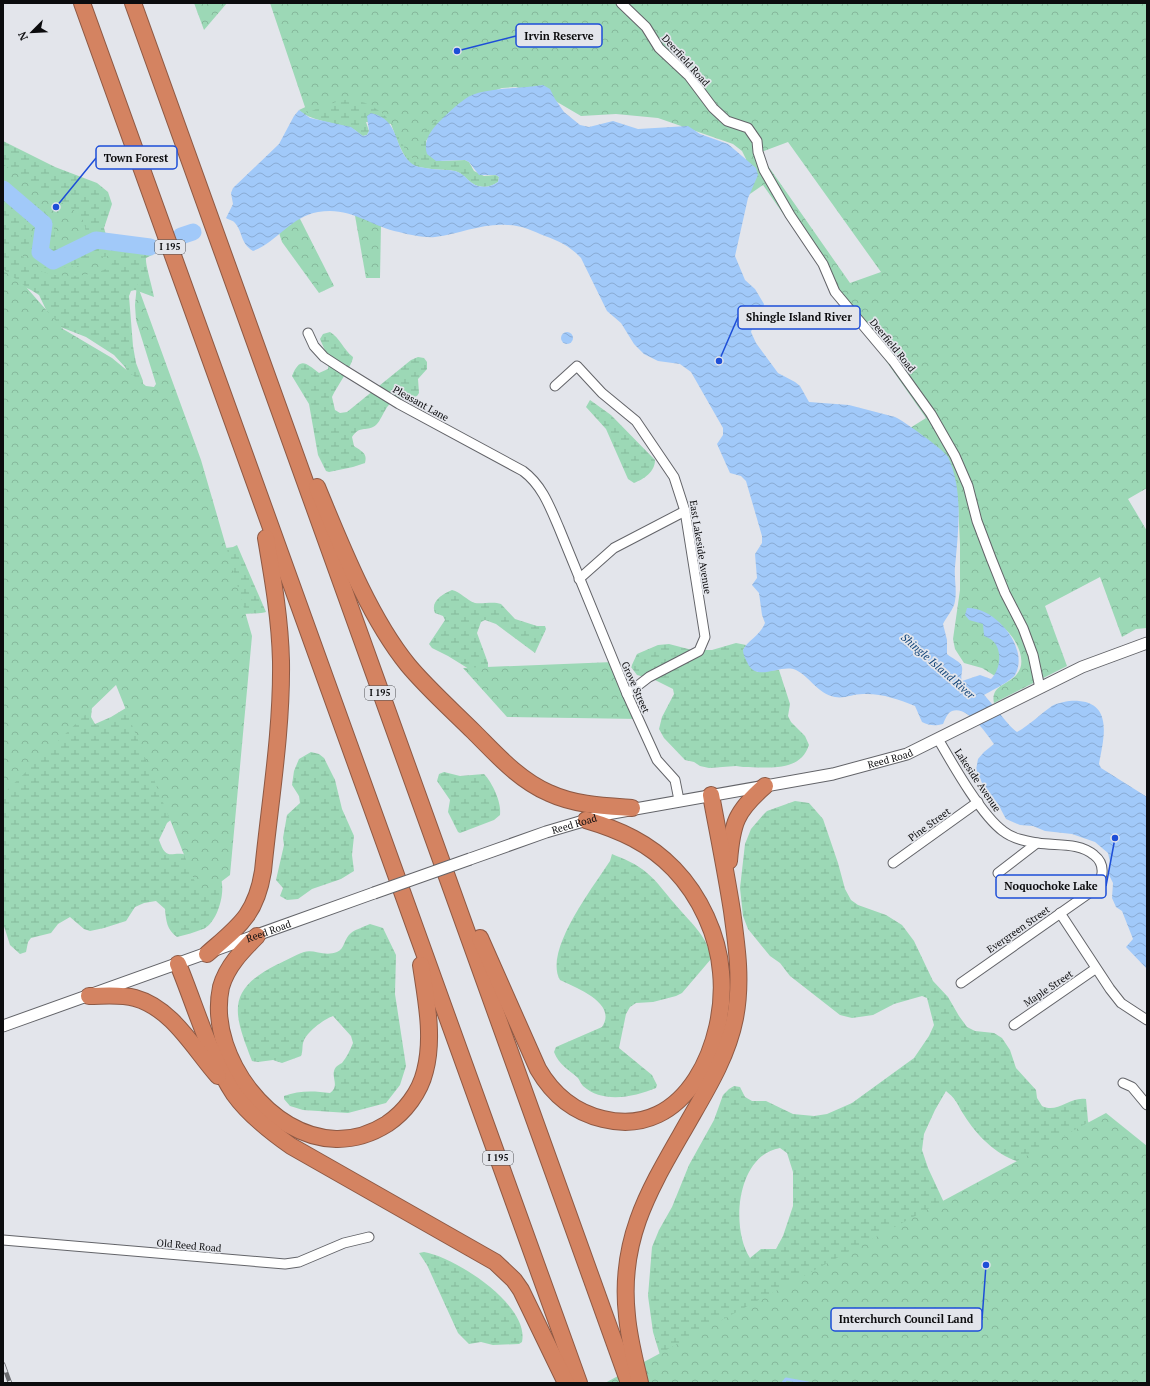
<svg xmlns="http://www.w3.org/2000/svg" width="1150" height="1386" font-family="'PT Serif',serif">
  <defs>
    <pattern id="wetland-marsh" width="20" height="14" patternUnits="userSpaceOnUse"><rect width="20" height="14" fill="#9cd8b6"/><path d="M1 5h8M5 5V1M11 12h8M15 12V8" fill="none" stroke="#85b89b"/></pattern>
    <pattern id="park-crowns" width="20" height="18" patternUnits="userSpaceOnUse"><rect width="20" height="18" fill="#9cd8b6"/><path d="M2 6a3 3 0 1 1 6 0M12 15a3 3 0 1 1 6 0" fill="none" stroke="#85b89b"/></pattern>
    <pattern id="water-waves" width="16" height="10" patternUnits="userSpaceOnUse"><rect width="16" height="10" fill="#a1c9f9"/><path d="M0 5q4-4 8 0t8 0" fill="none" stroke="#89abd4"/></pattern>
  </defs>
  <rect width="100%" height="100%" fill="#e3e5eb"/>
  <g fill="url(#wetland-marsh)" fill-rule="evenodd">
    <path d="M329 96 461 97 426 141 428 154 442 161 465 160 469 162 474 171 484 176 496 175 499 177 498 182C492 186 486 188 478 186 469 184 464 173 455 171 444 169 418 170 410 163 401 153 396 137 391 124L366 122 369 131 367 135 363 136C359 135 357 131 353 129 338 123 309 121 299 110Z"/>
    <path d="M3 141 55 167 97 183 108 192 112 204 104 228 107 238C122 245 139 239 152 249V255L146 258C145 264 153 289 154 297L135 290 131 291 129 296 133 346 136 363 143 381 142 400 125 367 114 355 86 337 58 326 50 318 39 295 31 290 10 280 3 268Z"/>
    <path d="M330 332C340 338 343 349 353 357 353 364 336 388 332 397L335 410 340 413 347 412 411 360 418 357 424 358 427 362V369L418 379 419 393 417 396C409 399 400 397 392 402 384 407 381 424 373 427 363 431 360 426 352 437L354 446C361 451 368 453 365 463L353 467 329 472 326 471 318 455 309 404 292 376C300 356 306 363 319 373L328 369 329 360 320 339 323 334Z"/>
    <path d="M590 400 611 415 655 460C655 472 644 479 634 483L628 479 606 429 586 407Z"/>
    <path d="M237 545 266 612C260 614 234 614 225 615L93 698 91 717 95 724 111 717 144 697 177 815 167 823 159 840C167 863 172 850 187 855 192 856 218 874 220 877 227 890 217 924 203 929 195 932 186 935 177 937 167 930 166 921 165 909L156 901 144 903 135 907 126 921 104 928 90 931 84 929 70 917 58 924 51 933 31 938 28 942 26 952 20 954 10 945 3 923V561L219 549 233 547Z"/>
    <path d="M452 590C461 592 466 600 475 603 483 604 494 601 501 604L515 619 537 626H545L546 629 535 653 496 624 485 620 481 622 477 633 488 663V670L469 669 448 656 432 648 429 644 445 620 443 616 435 613C430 602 442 594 452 590Z"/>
    <path d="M736 643 746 645 743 650 757 672 779 670 790 704 788 716 791 722 805 736 809 745C800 773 767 767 743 767L736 766 709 768 700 766 694 762 685 760 664 738 659 729 662 717 674 694 673 689 655 680 637 675 631 667 637 654 658 645 669 644 692 650H712Z"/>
    <path d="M311 752 319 754 324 758 335 780 342 809 354 836 352 855 354 871 341 879 312 889 298 899 287 900 280 896 283 888 276 880 284 845 283 838 287 815 300 803 299 796 292 785 294 771 299 759Z"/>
    <path d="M444 772 460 776 484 774C492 782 502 803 500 815L494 820 460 833 458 832 448 812 450 800 437 781 439 774Z"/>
    <path d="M795 801 809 803 823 819 838 863 845 889 851 900 858 905 886 915 902 925 914 941 933 981 948 997 959 1016 967 1027 975 1031 994 1033 1002 1038 1010 1050 1016 1068 1036 1090 1037 1098 1042 1106C1057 1114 1070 1096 1086 1099L1088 1121 1091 1129 1144 1383 663 1365 653 1332 648 1296 652 1247 659 1230 672 1207 689 1165 714 1120 723 1095 729 1089 734 1086 740 1087 745 1097 752 1101H766L793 1114 814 1116 827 1114 852 1103 914 1058 929 1036 934 1025 927 998 922 996 894 1004 873 1015 852 1018 840 1015 790 976 780 963 770 956 748 929 743 916 740 888 745 844 751 829 763 815 767 811ZM946 1091C957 1100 957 1104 964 1115 977 1136 998 1157 1023 1163L953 1222 928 1168 922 1150 924 1134 935 1110ZM780 1148 787 1153 793 1172V1206L783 1236 776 1249H761L750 1258C730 1227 737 1155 780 1148Z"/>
    <path d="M612 854C624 859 637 864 647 873 658 882 665 893 674 903 687 919 709 937 711 959L682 993 676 996 653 1002 636 1003 630 1007 626 1014 619 1048 652 1075 657 1085 656 1088C634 1097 603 1104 583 1086 581 1084 580 1081 578 1078 568 1069 559 1065 554 1052L556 1047 602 1027C618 1003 576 988 560 980 543 951 594 886 610 861Z"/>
    <path d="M370 924 383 928 396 955 395 994 406 1066 400 1085 386 1103 348 1113 303 1110 290 1106 284 1099V1096C299 1090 315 1091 330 1093 341 1085 329 1076 336 1067 338 1065 340 1064 342 1063 347 1057 350 1050 353 1043L351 1036 333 1016C323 1020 306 1032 303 1043 302 1048 303 1051 301 1056L282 1063 273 1060 258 1062 252 1061C234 1014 225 991 276 965 285 961 295 955 304 952 314 949 324 957 337 952 345 949 344 938 351 933 356 929 364 927 370 924Z"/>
    <path d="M424 1252C455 1257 530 1305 522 1342L519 1344 493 1345 481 1342 469 1344 458 1333 427 1265 419 1253Z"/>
  </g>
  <g fill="url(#park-crowns)" fill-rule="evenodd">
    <path d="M194 3H227L204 30Z"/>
    <path d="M270 3H1147V488L1128 499 1147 531V628L1136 629 1122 637 1100 577 1045 606 1067 666 994 703C990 685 1009 685 1017 674 1028 661 1016 639 1006 630V653L995 676 982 668 964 663 955 649 953 639 960 590V544L958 502 902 433 926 418 763 185 747 196 746 159 742 151 733 144 658 118 616 114 581 116 552 99 516 87 502 88 471 99 435 122 424 132 420 139 421 154 419 159H414C405 154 402 142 398 133 389 115 367 98 345 100 332 102 319 108 307 113ZM788 142 881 272 850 283 759 153Z"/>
    <path d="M3 164C17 173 30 183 44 193 57 201 73 206 82 219 92 235 78 256 59 248 53 241 56 230 52 222 40 201 20 189 3 174Z"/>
    <path d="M3 190 20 201 42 224 43 232 36 246V258L40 266 48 269 79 266 96 258 109 256 113 259 111 266C92 280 29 282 22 253 24 248 31 243 32 237 33 224 14 205 3 201Z"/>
    <path d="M294 207 334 286 319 293 282 242 279 233Z"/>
    <path d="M354 210 381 224 380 278H366Z"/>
    <path d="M3 269 26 287 63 329 112 358 146 386 154 387 156 384 136 320 135 305 137 284 201 460 252 636 230 875 201 897 116 685 3 794Z"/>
    <path d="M613 662 640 719 507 717 463 668Z"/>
    <path d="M1106 1113 1147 1146V1383H605Z"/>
  </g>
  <g fill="url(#water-waves)">
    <path d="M543 85 550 89 555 99 564 112 580 125 589 127 613 121 638 129 688 126 700 134 728 144 756 168 758 175 748 198 735 256 745 280 755 289 764 304 761 316 753 326 751 332 756 343 778 373 795 382 800 386 809 402 849 405 895 417C904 421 944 450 948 457 964 491 958 533 955 567 954 578 957 590 955 601 954 609 947 616 943 624L947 640V654C951 658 962 662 962 667 963 672 960 676 962 681L980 675 991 679C1000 670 1003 651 993 641 991 639 987 637 984 636L983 624 969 620 965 615 967 608C996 607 1030 649 1015 675 1011 681 991 691 984 695 993 704 1009 727 1017 732 1030 725 1040 714 1052 706 1059 702 1072 700 1079 701 1114 704 1103 741 1099 764L1101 768 1147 797V969L1126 947 1133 939 1122 911 1116 907 1112 898 1113 883 1109 875 1110 862 1108 853 1095 842 1072 834 1045 831 1033 826 1020 825 1006 819 998 804 983 785 976 770 978 759 984 752 994 744C987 734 967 705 952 711 947 713 945 720 943 724 935 726 930 726 922 722L915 706C899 699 880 693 863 694 853 694 844 699 835 697 818 694 810 677 796 670 780 663 756 684 747 662 745 658 743 654 743 650 749 639 760 636 765 623L762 615 759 593 752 585 757 578 755 554 762 543V536L746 481 741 476 730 473 717 444 723 435V428L691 372 680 364 658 361 644 354 634 344 621 323 607 311 581 258C571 247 559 241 545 236 533 231 521 225 507 225 483 223 459 234 435 237 425 238 410 235 399 232 370 226 350 206 318 212 292 216 277 242 253 251 240 243 243 232 235 223 233 220 229 220 226 218L233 204 231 193 233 188 279 144 294 116 299 110 310 118 351 127 363 136 367 135 369 131 367 116 371 113C401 120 392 146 411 163 418 170 445 169 455 171 465 173 469 184 478 186 486 188 492 186 498 182L499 177 496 175H479L469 162 465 160 436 161 427 154C423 142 430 132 437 124 446 115 455 106 465 99 481 87 522 89 543 85Z"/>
    <circle cx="567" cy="338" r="6"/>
  </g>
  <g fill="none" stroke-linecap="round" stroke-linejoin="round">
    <path stroke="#a1c9f9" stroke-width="3" d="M783 1383 786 1379 808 1383"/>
    <g stroke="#a1c9f9" stroke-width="17">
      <path d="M3 189 44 224 40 252 53 261 96 240 150 247"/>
      <path d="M181 236 193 232"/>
    </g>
    <defs>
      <g id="minor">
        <path d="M621 3 646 27 659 48 689 76 713 108 727 121 748 128 757 141 758 152 764 170 790 215 823 264 835 292 893 361 931 414 955 456 968 486 977 521 991 558 1005 593 1023 628 1033 655 1040 688"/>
        <path d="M308 333 314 346 324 357 344 370 399 404 523 471C542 485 550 507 559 528L627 694 657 760 675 780 679 800"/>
        <path d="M555 386 577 366 602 393 636 421 674 477 685 511 705 637 699 651 649 677 627 694"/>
        <path d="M579 579 614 548 685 511"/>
        <path d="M938 739C952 763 981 815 1003 831 1013 839 1026 841 1038 843 1056 846 1079 842 1094 855 1107 865 1103 882 1092 891L961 983"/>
        <path d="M893 863 978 802"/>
        <path d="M998 873 1037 843"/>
        <path d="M1060 913 1110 989 1121 1003 1147 1020"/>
        <path d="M1014 1025 1095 969"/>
        <path d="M1123 1083 1132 1087 1147 1105"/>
        <path d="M3 1240 285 1264 299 1262 344 1243 369 1237"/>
      </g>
      <g id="tertiary">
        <path id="s1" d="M470 859 546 832 607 814 833 774 907 754 1082 667 1147 643"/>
        <path id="s2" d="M3 1026 374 893"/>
      </g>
      <g id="motorway">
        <path d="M82 3 579 1383"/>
        <path d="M133 3 629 1383"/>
        <path d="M317 487C341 545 369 617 408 665 428 689 452 710 474 732 497 755 519 780 549 793 575 805 603 806 632 808"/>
        <path d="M729 861C732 823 736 811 765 786"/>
        <path d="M257 936C242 951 227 966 221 987 217 1006 219 1026 225 1044 247 1110 319 1167 387 1124 405 1112 420 1092 425 1071 434 1037 426 999 421 965"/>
        <path d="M480 938 538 1069C553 1095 573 1112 603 1119 687 1140 728 1040 721 972 718 935 700 896 674 869 649 843 620 830 586 820"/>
        <path d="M207 954C239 926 256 915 263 871 270 801 282 731 281 661 280 619 273 579 266 538"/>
        <path d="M178 964C195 1005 210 1058 234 1094 249 1115 271 1132 291 1146L495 1262 514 1280 521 1290 566 1383"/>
        <path d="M89 996C104 996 120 994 135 998 172 1008 194 1049 218 1076"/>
        <path d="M640 1383C635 1361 629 1339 627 1316 618 1235 653 1184 691 1117 709 1086 728 1054 735 1018 742 982 737 947 732 911 726 872 718 833 711 795"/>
      </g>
    </defs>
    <use href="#minor" stroke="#636469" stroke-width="11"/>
    <use href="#tertiary" stroke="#636469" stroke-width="13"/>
    <use href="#motorway" stroke="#8e5944" stroke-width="18"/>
    <use href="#minor" stroke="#fff" stroke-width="9"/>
    <use href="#tertiary" stroke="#fff" stroke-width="11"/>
    <use href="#motorway" stroke="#d48361" stroke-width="16"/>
    <defs>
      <path id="rail" d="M3 1364 10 1383"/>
    </defs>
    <use href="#rail" stroke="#6b6c70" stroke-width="4.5"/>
    <use href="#rail" stroke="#e3e5eb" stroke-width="3" stroke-dasharray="9" stroke-linecap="butt"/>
    <defs>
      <path id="tertiary-bridge" d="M374 893 470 859"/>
    </defs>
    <use href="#tertiary-bridge" stroke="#636469" stroke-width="13" stroke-linecap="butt"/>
    <use href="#tertiary-bridge" stroke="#fff" stroke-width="11"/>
  </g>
  <g text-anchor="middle" stroke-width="3.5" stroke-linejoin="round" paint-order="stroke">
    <g fill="#e3e5eb" stroke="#4c4d50" stroke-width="1">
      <rect x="155" y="240" width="30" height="14" rx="3"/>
      <rect x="365" y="686" width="30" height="14" rx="3"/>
      <rect x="483" y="1151" width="30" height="14" rx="3"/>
    </g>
    <g font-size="9" font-weight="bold" fill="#0c0c0e">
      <text x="170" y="250">I 195</text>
      <text x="380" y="696">I 195</text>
      <text x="498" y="1161">I 195</text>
    </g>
    <g font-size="10" fill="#0c0c0e" stroke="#e3e5eb">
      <text transform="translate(686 60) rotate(48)" y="4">Deerfield Road</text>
      <text transform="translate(893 345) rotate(51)" y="4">Deerfield Road</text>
      <text transform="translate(421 403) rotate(29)" y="4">Pleasant Lane</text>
      <text transform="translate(701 547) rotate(81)" y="4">East Lakeside Avenue</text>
      <text transform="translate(636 687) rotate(66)" y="4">Grove Street</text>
      <text dy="4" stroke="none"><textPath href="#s1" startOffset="433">Reed Road</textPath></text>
      <text transform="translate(978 780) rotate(56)" y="4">Lakeside Avenue</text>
      <text dy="4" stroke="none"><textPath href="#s1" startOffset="110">Reed Road</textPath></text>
      <text transform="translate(929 824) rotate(-36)" y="4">Pine Street</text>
      <text transform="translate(1018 929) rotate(-35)" y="4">Evergreen Street</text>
      <text dy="4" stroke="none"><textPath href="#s2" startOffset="282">Reed Road</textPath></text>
      <text transform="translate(1048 988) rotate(-34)" y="4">Maple Street</text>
      <text transform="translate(189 1245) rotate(5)" y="4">Old Reed Road</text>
    </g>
    <g font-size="11" font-style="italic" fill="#114479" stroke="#e3e5eb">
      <text transform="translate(938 666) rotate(41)" y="4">Shingle Island River</text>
    </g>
  </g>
  <path fill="none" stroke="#1d4ed8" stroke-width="1.5" d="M457 51L516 36M56 207L96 158M719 361L738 317M1115 838L1106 886M986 1265L982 1320"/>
  <g fill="#1d4ed8" stroke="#e3e5eb" stroke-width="1.5">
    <circle cx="457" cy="51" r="4"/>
    <circle cx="56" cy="207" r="4"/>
    <circle cx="719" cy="361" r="4"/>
    <circle cx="1115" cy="838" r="4"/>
    <circle cx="986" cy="1265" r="4"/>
  </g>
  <g fill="#e3e5eb" stroke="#1d4ed8" stroke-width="1.5">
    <rect x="516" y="24" width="86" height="23" rx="4"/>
    <rect x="96" y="146" width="81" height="23" rx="4"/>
    <rect x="738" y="306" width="122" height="23" rx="4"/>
    <rect x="996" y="875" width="110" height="23" rx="4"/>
    <rect x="831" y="1308" width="151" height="23" rx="4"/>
  </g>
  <g font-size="11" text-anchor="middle" font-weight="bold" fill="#0c0c0e">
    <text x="559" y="40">Irvin Reserve</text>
    <text x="136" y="162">Town Forest</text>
    <text x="799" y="321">Shingle Island River</text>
    <text x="1051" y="890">Noquochoke Lake</text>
    <text x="906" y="1323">Interchurch Council Land</text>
  </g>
  <rect width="1150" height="1386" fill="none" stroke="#0c0c0e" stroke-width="8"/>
  <g transform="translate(32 32) rotate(246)" stroke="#e3e5eb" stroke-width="3" paint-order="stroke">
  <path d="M0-3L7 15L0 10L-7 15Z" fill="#0c0c0e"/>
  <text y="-6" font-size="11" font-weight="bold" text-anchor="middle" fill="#0c0c0e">N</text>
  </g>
</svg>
